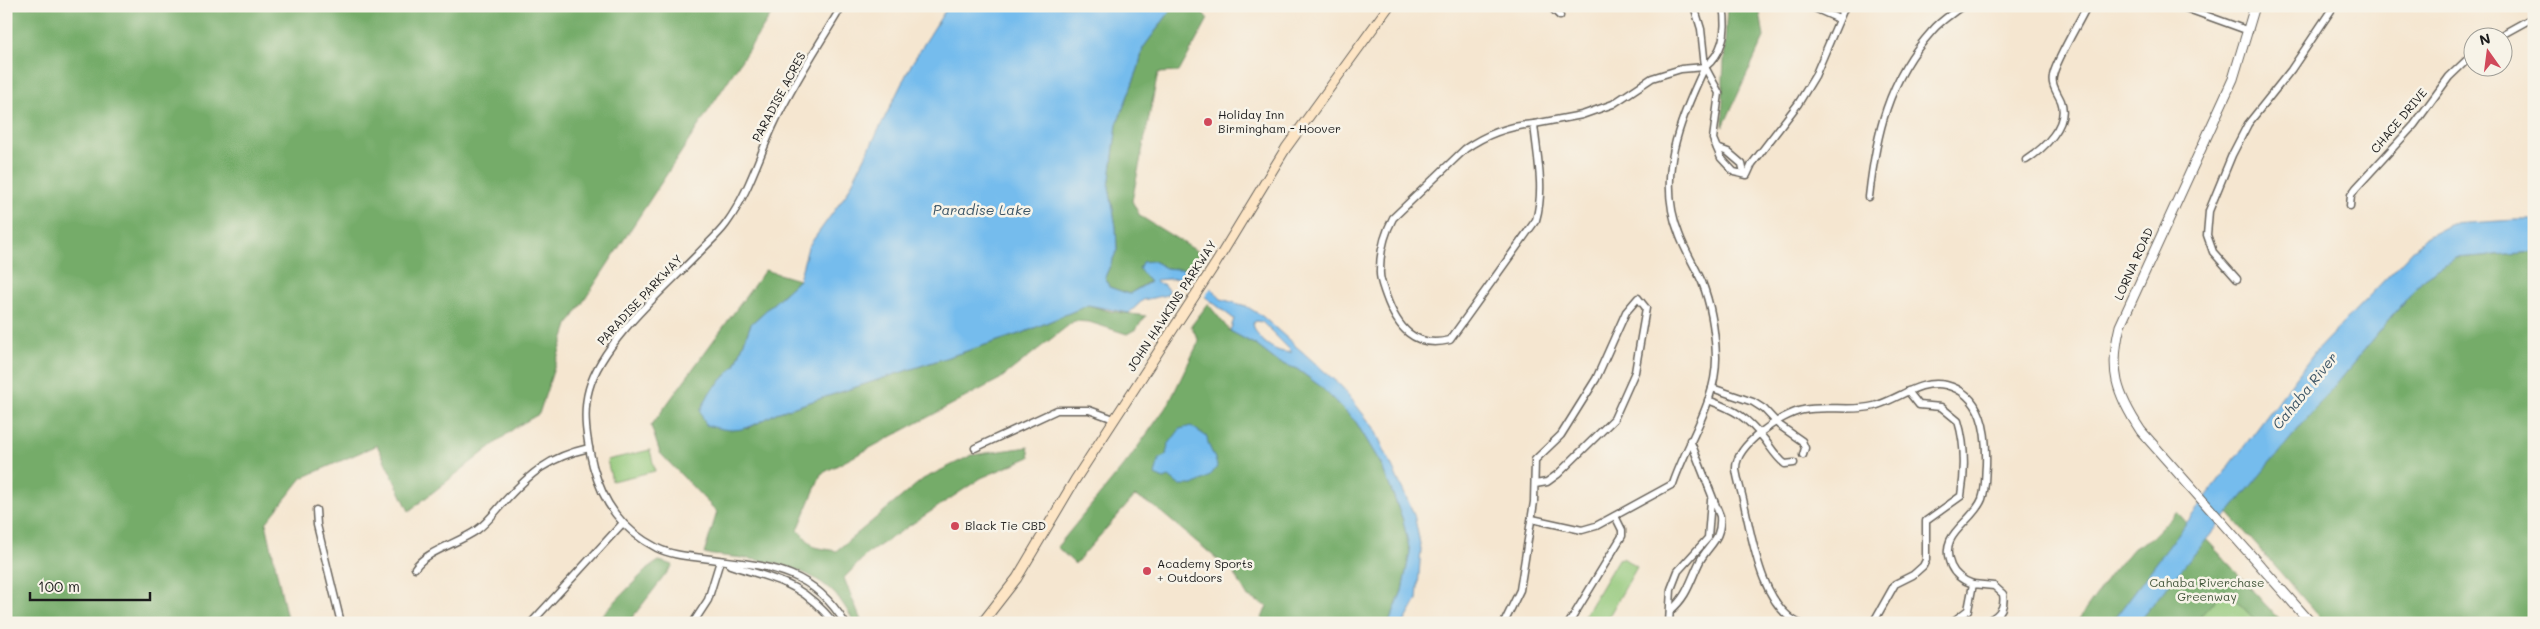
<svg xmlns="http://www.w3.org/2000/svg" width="2540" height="629" font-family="Mali,sans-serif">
  <rect width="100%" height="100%" fill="#f7f3e8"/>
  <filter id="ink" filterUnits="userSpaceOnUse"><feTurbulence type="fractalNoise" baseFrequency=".02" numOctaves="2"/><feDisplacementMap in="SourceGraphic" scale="10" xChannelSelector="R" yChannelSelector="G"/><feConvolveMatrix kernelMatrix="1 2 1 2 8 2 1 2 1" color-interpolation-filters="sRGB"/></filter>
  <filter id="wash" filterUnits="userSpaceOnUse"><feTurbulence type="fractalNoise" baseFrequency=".0096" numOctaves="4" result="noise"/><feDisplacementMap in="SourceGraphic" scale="20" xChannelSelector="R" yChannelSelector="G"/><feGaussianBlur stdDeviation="1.12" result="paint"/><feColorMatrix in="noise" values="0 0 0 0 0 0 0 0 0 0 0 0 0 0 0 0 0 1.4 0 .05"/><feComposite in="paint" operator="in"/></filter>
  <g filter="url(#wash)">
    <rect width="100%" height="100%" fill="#f5e6d0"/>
    <g fill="#92c779" stroke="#57724a">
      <path d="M650 450 655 471 612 481 607 460Z"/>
      <path d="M2206 539 2282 623H2137Z"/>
      <path d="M1623 558 1637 567 1605 623H1580L1618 559Z"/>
    </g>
    <g fill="#75ac69" stroke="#486442">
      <path d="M6 6H777L568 325 539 414 516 427 409 511 377 445 302 478 266 523 288 623H6Z"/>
      <path d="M1174 6H1197L1208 19 1179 72 1158 73 1132 201 1140 216 1200 253 1188 270 1166 268 1153 261 1145 277 1150 281 1129 294 1109 287 1105 277 1117 250 1116 227 1109 187 1117 124 1138 69 1143 48Z"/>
      <path d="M1727 6H1759L1764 37 1723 127V79Z"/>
      <path d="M2534 252V623H2325L2228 513 2424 278 2455 258Z"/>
      <path d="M765 270 799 280 751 324 735 366 710 392 747 429 776 413 1025 332 1088 305 1109 311 1146 316 1136 329 1127 334 1089 322 1074 321 1000 379 821 474 798 530 814 547 836 551 923 479 972 455 1028 447 1030 457 981 478 867 554 844 578 862 623H855C849 614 843 602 835 594 802 560 748 559 704 554L717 512 660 453 651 426Z"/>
      <path d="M1208 304 1230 331 1256 345 1278 362 1297 369 1320 386 1356 422 1381 464 1403 520 1410 552 1402 591 1389 623H1260L1267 606 1248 597 1234 573 1156 508 1135 496 1075 564 1057 547 1129 459 1169 403 1199 341 1191 326Z"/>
      <path d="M2177 512 2187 523 2111 623H2076L2111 574 2133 548 2151 538Z"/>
      <path d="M2206 539 2282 623H2258L2225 589 2194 623H2137Z"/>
      <path d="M659 561 673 565 628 623H594L648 568Z"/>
    </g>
    <g fill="#75bced" stroke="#486c84" fill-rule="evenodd">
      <path d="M948 6H1174L1143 48 1138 69 1117 124 1109 187 1116 227 1117 250 1105 277 1109 287 1129 294 1150 282 1139 269 1142 262 1153 261 1166 268 1188 270 1200 276 1221 299 1246 306 1262 316 1342 387 1374 428 1414 514 1421 549 1417 600 1404 623H1389L1402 591 1410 552 1403 520 1381 464 1356 422 1320 386 1297 369 1278 362 1256 345 1230 331 1234 319 1181 278 1156 280 1157 283 1163 284 1169 291 1167 295 1143 300 1129 313 1088 305 1025 332 776 413C748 429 739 435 706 425L700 411 710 392 735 366 751 324 799 280 808 247 847 193 912 63ZM1256 321 1262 322 1292 352C1277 355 1255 339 1253 323Z"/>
      <path d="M2515 220H2534V252L2455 258 2424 278 2137 623H2111L2316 351 2425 238 2452 224Z"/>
      <path d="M1191 426 1207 437C1208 449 1216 456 1217 467L1210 476 1193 485H1179L1169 477 1164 479 1155 475 1159 459 1166 455 1168 445 1180 429Z"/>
    </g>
    <path fill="#f5e6d0" d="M1192 270 1201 274 1212 286 1204 298 1185 281Z"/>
  </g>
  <g filter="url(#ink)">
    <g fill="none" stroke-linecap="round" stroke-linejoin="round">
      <defs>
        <g id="minor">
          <path d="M842 6C819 45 792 85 773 126 758 159 748 194 726 224 718 235 706 245 697 255 663 290 602 342 589 389 582 414 587 441 593 466 603 503 622 530 657 548 671 555 687 556 703 558 763 566 810 565 845 623"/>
          <path d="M1550 6 1560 16"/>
          <path d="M1694 6 1701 29 1705 67C1724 52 1727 29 1723 6"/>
          <path d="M1810 6 1839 19"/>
          <path d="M2180 6 2249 31"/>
          <path d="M2496 38 2534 17"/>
          <path d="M1705 67 1719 93 1713 139 1721 158 1734 172 1747 175 1752 164 1798 104 1815 76 1845 6"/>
          <path d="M1534 124C1537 156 1545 189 1536 220L1450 340C1414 349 1397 327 1386 296 1383 287 1379 279 1380 270 1380 252 1385 233 1393 218L1465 149C1486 134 1508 126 1534 124Z"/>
          <path d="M1534 124 1582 115 1613 104 1652 78 1681 69 1705 67"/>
          <path d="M1717 148 1728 152 1742 164 1744 173"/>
          <path d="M2026 160C2043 149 2070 125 2061 101 2057 92 2051 85 2053 76 2055 62 2080 21 2087 6"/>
          <path d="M1869 197C1876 134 1888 80 1932 31 1940 21 1952 14 1962 6"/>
          <path d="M2350 206 2351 195 2356 188 2414 125 2449 77 2472 55"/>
          <path d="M2237 279 2213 252 2207 235 2209 211 2232 155 2248 124 2291 70 2334 6"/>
          <path d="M1712 388 1753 402 1764 409 1779 425 1802 441 1805 448 1803 455"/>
          <path d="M1708 400C1735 410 1747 417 1765 440 1771 448 1777 458 1785 464L1794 463"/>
          <path d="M975 448 1057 410H1089L1114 419"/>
          <path d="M316 510 317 525 341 623"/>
          <path d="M1532 519 1582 530 1596 526 1673 484C1687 442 1717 402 1716 356 1715 331 1711 305 1702 282 1695 266 1685 251 1679 234 1656 177 1680 119 1705 67"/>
          <path d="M730 565C778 581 800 581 834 623"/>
          <path d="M415 568C426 551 459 543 477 530 487 523 495 512 503 503 530 473 549 457 589 448"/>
          <path d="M1670 611C1688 596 1690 581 1700 561 1709 544 1722 540 1720 516L1690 440"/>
          <path d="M531 623 622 524"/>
          <path d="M693 623 708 600 720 561"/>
          <path d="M1504 623 1520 590 1534 502 1535 460 1561 435 1596 379 1626 312 1638 298 1646 308 1635 372 1614 419 1558 474 1547 482 1535 484"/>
          <path d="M1569 623 1622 536V530L1615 516"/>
          <path d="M1669 623 1671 589 1678 571 1708 538 1711 500"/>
          <path d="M1798 623C1759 602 1752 534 1742 495 1740 487 1737 478 1736 469 1735 445 1782 414 1803 410 1826 405 1851 412 1874 406 1898 400 1919 379 1946 385 1983 394 1987 433 1986 465 1985 476 1986 488 1982 499 1972 524 1937 533 1951 566 1955 575 1964 581 1973 584"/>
          <path d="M1873 623 1895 584 1913 575 1923 566 1926 560V521L1961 496C1965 472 1965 444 1958 421L1941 407 1919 405 1908 391"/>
          <path d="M1951 623 1968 610 1973 584 1994 586 2003 594C2006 610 1997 617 1983 623"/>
        </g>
        <path id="tertiary" d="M2255 6 2233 79 2120 326C2109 371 2116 393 2141 431L2311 623"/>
        <path id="secondary" d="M982 623 1017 578 1075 480 1216 263 1286 148 1389 6"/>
      </defs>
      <use href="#minor" stroke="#68635b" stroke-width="9"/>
      <use href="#tertiary" stroke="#68635b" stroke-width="11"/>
      <use href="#secondary" stroke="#68635b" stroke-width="11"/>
      <use href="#minor" stroke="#fff" stroke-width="6"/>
      <use href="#tertiary" stroke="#fff" stroke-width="9"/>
      <use href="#secondary" stroke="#fde5c5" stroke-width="9"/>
    </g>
  </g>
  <g fill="#d1495b" stroke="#f7f3e8" stroke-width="2">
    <circle cx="1208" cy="122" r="5"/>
    <circle cx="955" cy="526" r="5"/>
    <circle cx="1147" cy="571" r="5"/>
  </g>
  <g text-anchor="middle" stroke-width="5" stroke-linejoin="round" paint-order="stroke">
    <g font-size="12" fill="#1c1c1c" stroke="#f7f3e8">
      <text transform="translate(779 97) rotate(-62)" y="4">PARADISE ACRES</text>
      <text transform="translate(2399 121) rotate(-50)" y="4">CHACE DRIVE</text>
      <text transform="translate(2134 264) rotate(-66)" y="4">LORNA ROAD</text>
      <text transform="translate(640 300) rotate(-47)" y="4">PARADISE PARKWAY</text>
      <text transform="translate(1172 306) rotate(-57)" y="4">JOHN HAWKINS PARKWAY</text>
    </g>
    <g font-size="12" fill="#1c1c1c" stroke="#f7f3e8" text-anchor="start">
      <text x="1218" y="119">Holiday Inn<tspan x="1218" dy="14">Birmingham - Hoover</tspan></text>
      <text x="965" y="530">Black Tie CBD</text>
      <text x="1157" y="568">Academy Sports<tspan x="1157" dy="14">+ Outdoors</tspan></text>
    </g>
    <g font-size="12" fill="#45583d" stroke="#f7f3e8">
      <text x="2207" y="587">Cahaba Riverchase<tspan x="2207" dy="14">Greenway</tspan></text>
    </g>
    <g font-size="14" font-style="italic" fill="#3b5465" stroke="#f7f3e8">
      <text x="982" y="215">Paradise Lake</text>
      <text transform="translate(2305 391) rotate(-51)" y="5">Cahaba River</text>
    </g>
  </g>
  <rect width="2540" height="629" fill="none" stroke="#f7f3e8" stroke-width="25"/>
  <g transform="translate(2488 52) rotate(346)"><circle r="24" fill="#f7f3e8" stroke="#9f9d96"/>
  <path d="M0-4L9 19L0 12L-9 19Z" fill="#d1495b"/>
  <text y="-8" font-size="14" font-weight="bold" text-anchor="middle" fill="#1c1c1c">N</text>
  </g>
  <path d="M30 592v8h120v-8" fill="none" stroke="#1c1c1c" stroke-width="2.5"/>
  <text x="38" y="592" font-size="15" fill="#1c1c1c" stroke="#f7f3e8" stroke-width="4" paint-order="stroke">100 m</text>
</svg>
